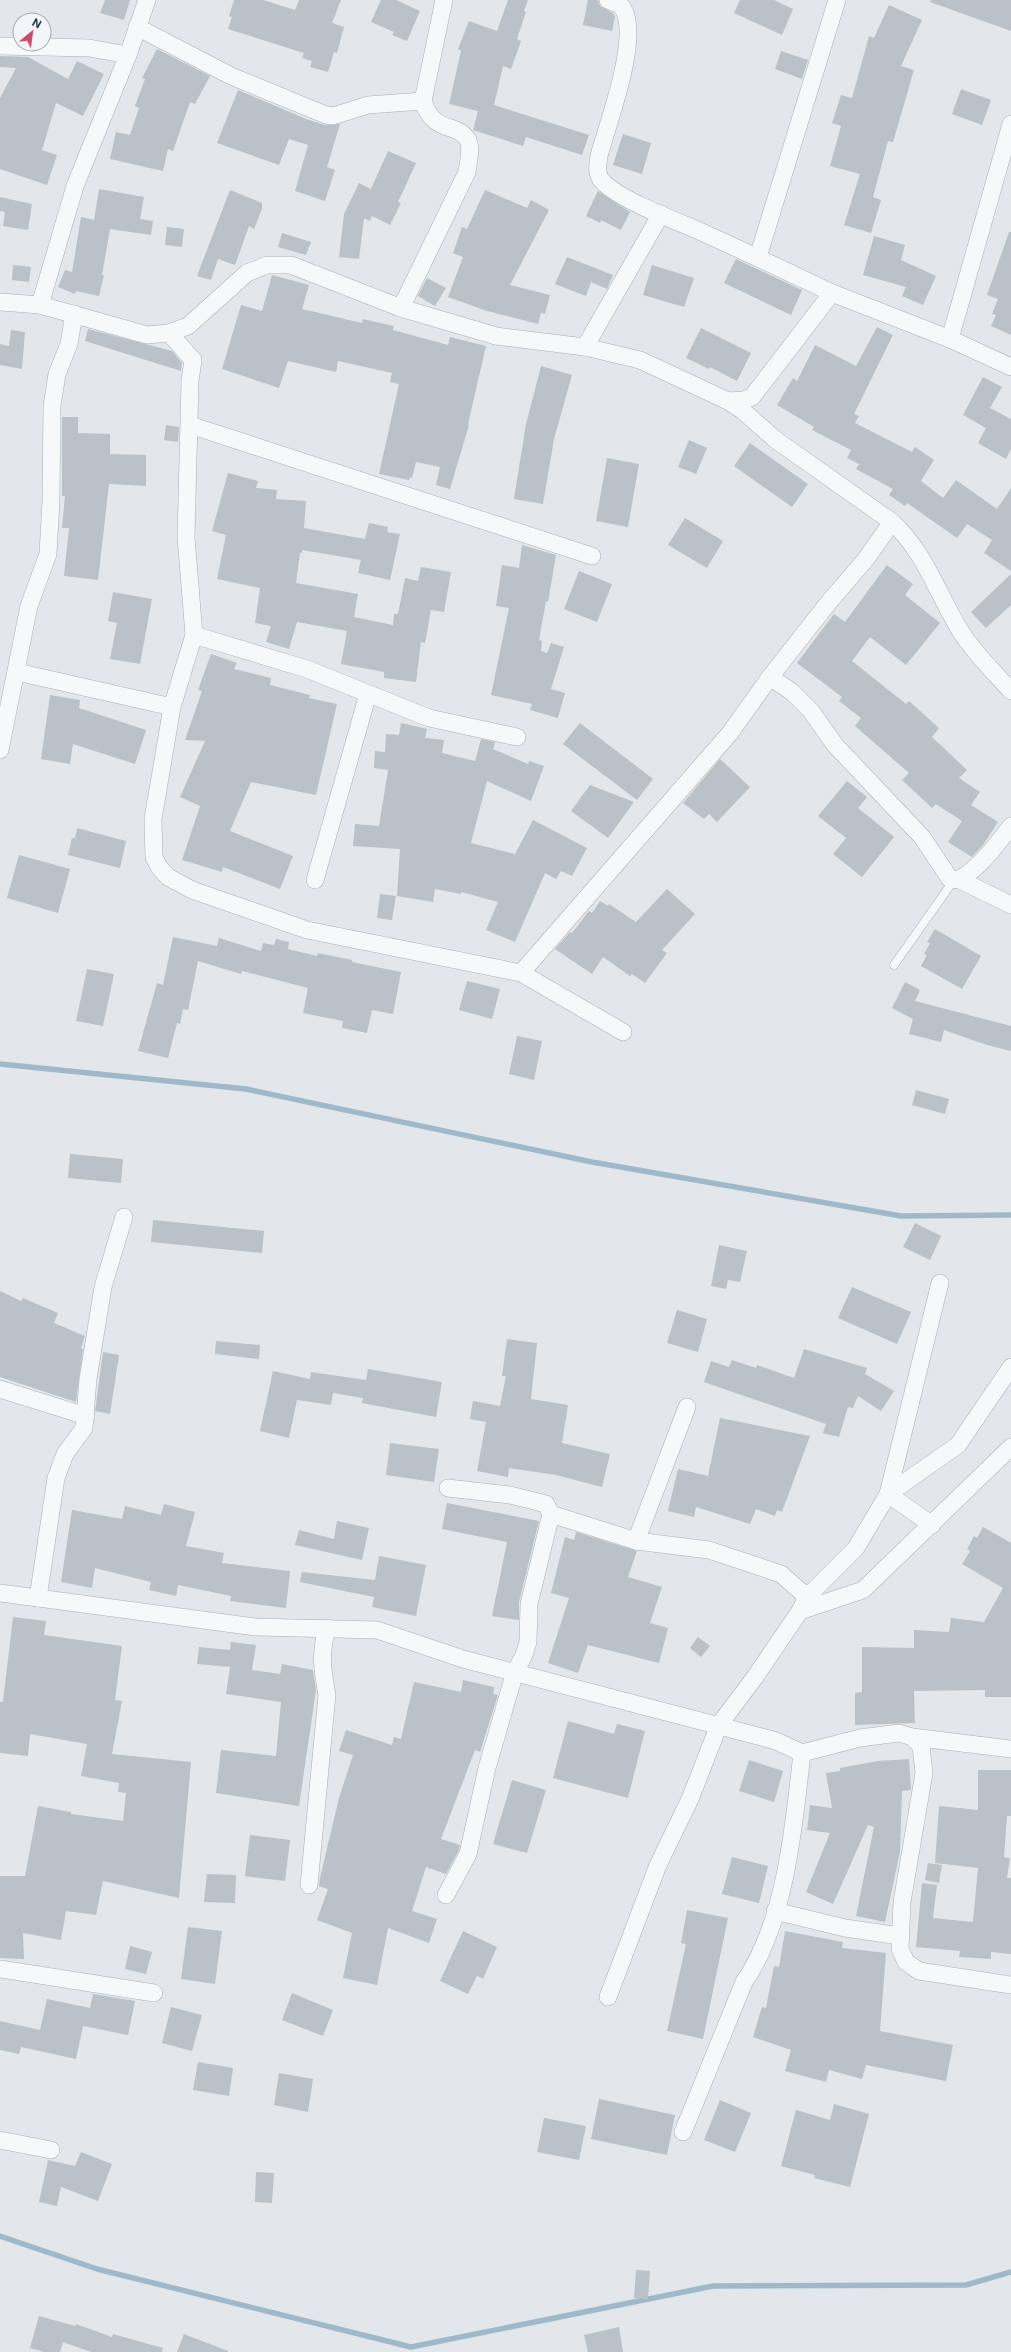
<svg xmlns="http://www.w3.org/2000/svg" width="1011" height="2352" font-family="Inter,sans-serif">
  <rect width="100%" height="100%" fill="#e3e7eb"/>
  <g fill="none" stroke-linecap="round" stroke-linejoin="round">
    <g stroke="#9fb9ca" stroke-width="5.5">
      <path d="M0 1064 246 1089 592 1162 901 1216 1011 1215"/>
      <path d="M0 2236 97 2269 411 2347 713 2286 966 2285 1011 2272"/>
    </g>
  </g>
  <g fill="#bac1c8">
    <path d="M105 0H130L124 20 100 13Z"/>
    <path d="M234 0H263L295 10 299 0H341L332 23 344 27 337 53 334 52 328 72 310 67 312 61 302 58 304 53 228 29 232 17 229 16Z"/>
    <path d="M381 0H396L420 11 407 41 392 35 394 32 371 22Z"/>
    <path d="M508 0H528L524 11 526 12 517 39 521 41 511 69 503 66 494 105 589 135 582 155 526 137 523 146 473 130 478 111 449 104 461 51 458 49 469 21 497 31Z"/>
    <path d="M588 0H598L600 6 613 13 615 17 612 31 583 25Z"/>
    <path d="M740 0H774L793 9 782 35 734 13Z"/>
    <path d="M931 0H1011V31L930 2Z"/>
    <path d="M889 5 922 20 901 66 914 70 893 142 888 141 873 197 881 200 871 233 844 225 860 174 830 166 841 126 832 123 841 95 852 98 869 36 874 38Z"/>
    <path d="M157 49 210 76 195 104 190 102 173 151 168 149 163 171 110 159 116 132 130 135 139 108 135 106 145 79 142 78Z"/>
    <path d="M781 51 808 60 802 79 775 69Z"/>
    <path d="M0 56 28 57 68 79 77 61 104 74 83 116 56 103 42 150 57 155 47 185 0 169V98L16 68 0 67Z"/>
    <path d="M961 89 991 100 982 125 952 114Z"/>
    <path d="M238 90 306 119 325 125 340 124 327 167 335 170 325 201 295 191 308 145 289 139 279 165 217 143Z"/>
    <path d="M623 134 651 143 642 174 613 165Z"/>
    <path d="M388 151 416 163 398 202 401 203 390 225 372 216 370 221 364 218 359 259 339 257 344 214 359 183 371 189Z"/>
    <path d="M99 189 144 197 140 219 153 221 151 235 110 229 102 275H104L99 296 76 291 75 294 58 287 65 270 72 272 81 217 94 220Z"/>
    <path d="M230 190 262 203V209L254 229 249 226 235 265 218 259 211 280 197 276Z"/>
    <path d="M485 190 527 208 531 200 549 210 510 285 550 295 545 314 541 313 538 324 487 311 448 297 463 257 453 253 462 227 467 229Z"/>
    <path d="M598 191 630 212 621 230 601 220 600 223 586 216Z"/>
    <path d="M0 197 32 204 28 230 3 226 5 212 0 211Z"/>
    <path d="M167 227 184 229 182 247 165 245Z"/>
    <path d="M1009 232H1011V335L991 326 996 315 992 314 998 299 987 295Z"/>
    <path d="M282 233 311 242 306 255 278 247Z"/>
    <path d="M874 236 905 245 901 260 936 276 923 305 902 296 906 287 863 275Z"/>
    <path d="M567 257 613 275 607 289 591 282 586 296 555 284Z"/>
    <path d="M736 259 802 290 791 315 724 283Z"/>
    <path d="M13 265 31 267 29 282 12 280Z"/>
    <path d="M652 265 694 278 684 307 643 295Z"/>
    <path d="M272 275 309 285 302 309 362 323 363 319 394 326 393 330 448 345 450 337 486 346 468 424 469 425 450 489 436 485 440 467 416 462 412 478 410 477 409 480 379 474 399 384 390 382 392 373 338 361 336 372 288 361 279 388 222 369 241 305 262 311Z"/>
    <path d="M427 278 446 288 435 306 418 296Z"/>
    <path d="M877 327 893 335 854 414 859 416 855 423 912 452 915 447 934 460 921 481 943 498 956 480 997 509 1011 488V571L984 553 992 540 967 524 957 538 907 503 905 506 889 495 893 489 856 469 859 464 847 458 851 450 812 430 814 427 777 405 793 378 797 381 815 345 856 366Z"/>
    <path d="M701 328 751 353 737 381 710 367 709 369 686 358Z"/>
    <path d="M88 329 172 351 182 363 181 371 85 341Z"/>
    <path d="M11 330 25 332 22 369 0 365V344L9 346Z"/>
    <path d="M541 366 572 375 554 439 543 504 514 499 526 424Z"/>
    <path d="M983 377 1002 387 990 408 1011 419V449L1006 459 978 443 986 428 963 415Z"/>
    <path d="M62 417H78V433L110 434V454L146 455V486L109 484 98 580 64 576 69 528H62L65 496H62Z"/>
    <path d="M166 425 179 427 178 442 164 440Z"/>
    <path d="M689 440 707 448 696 474 678 467Z"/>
    <path d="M750 443 808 484 792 507 734 466Z"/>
    <path d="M607 458 639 464 628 527 596 521Z"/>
    <path d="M228 473 258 481 256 488 277 490 276 499 306 501 304 528 365 539 369 523 388 527 387 532 400 534 390 580 358 573 361 560 302 550V553H300L296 583 358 594 354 617 393 625 394 614H398L405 578 418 581 421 567 451 572 444 612 431 610 425 643 421 642 416 682 384 678V672L341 664 347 631 297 622 289 649 266 642 271 626 255 623 260 588 217 579 226 535 212 531Z"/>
    <path d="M685 518 723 541 707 568 668 545Z"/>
    <path d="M522 545 556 555 548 602 546 601 539 640 542 641 541 651 547 653 551 643 564 647 551 689 565 693 558 718 530 710 532 704 491 695 509 608 496 606 502 565 519 568Z"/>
    <path d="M887 565 913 584 905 595 940 623 906 665 870 637 852 661 906 704 909 701 939 728 932 737 967 770 959 778 980 792 971 805 998 822 983 845 972 857 948 842 962 821 936 804 932 808 902 780 909 773 855 726 861 718 839 701 842 697 797 663 834 614 845 622Z"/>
    <path d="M579 571 612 584 597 622 564 609Z"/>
    <path d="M1011 574V605L986 628 971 612Z"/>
    <path d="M113 592 152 599 140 664 110 659 117 623 108 621Z"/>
    <path d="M211 654 237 663 234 669 271 678 270 685 310 695 309 698 337 704 316 795 251 782 230 831 293 856 280 889 223 867 222 872 182 860 200 806 180 797 205 741 185 740 202 691 198 690Z"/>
    <path d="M50 695 80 700 79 708 146 730 135 764 73 744 70 764 41 759Z"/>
    <path d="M401 723 427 729 425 738 444 740 442 753 475 761 481 739 495 742 493 749 528 764 529 761 544 766 531 801 487 781 471 843 515 854 533 820 587 848 572 876 561 871 556 879 545 873 515 942 486 930 498 902 461 892V894L435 889 433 902 397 896 400 849 353 846 355 824 379 826 388 770 374 768 375 751 385 752 386 734 399 735Z"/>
    <path d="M580 723 653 779 637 800 563 744Z"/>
    <path d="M720 759 750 787 717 822 709 814 704 819 683 803Z"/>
    <path d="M847 781 867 797 858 808 894 837 862 877 833 854 846 838 818 816Z"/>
    <path d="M590 785 634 802 608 838 571 811Z"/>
    <path d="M77 828 126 841 120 868 68 855 72 838H75Z"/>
    <path d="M19 855 70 869 58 913 7 898Z"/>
    <path d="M667 889 695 914 662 950 667 953 645 983 632 974 630 976 603 957 592 974 555 949 570 932 572 933 589 911 592 913 600 901 608 906 609 904 636 922Z"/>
    <path d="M380 894 396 896 392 920 377 918Z"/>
    <path d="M935 929 981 956 962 989 921 966 927 955 924 954 930 943 927 942Z"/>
    <path d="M173 937 217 946 219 938 261 951 263 943 274 945 276 939 289 942 288 949 317 956 318 953 352 960V962L401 972 393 1014 372 1010 367 1033 342 1028 343 1021 303 1013 308 988 242 971 241 974 198 961 188 1010 183 1009 180 1024 177 1023 168 1058 138 1051 157 983 163 985Z"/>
    <path d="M87 969 114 974 103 1026 76 1021Z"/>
    <path d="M467 981 500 989 492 1019 459 1010Z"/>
    <path d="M905 982 920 990 915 1001 1011 1026V1051L987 1045 944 1030 941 1042 909 1034 913 1019 892 1008Z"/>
    <path d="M517 1036 542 1041 534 1080 509 1074Z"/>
    <path d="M916 1090 949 1099 945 1114 912 1105Z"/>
    <path d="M70 1154 123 1159 121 1183 68 1178Z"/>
    <path d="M153 1220 264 1231 262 1253 151 1242Z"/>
    <path d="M915 1223 941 1236 930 1260 903 1247Z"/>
    <path d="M719 1245 747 1251 740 1282 728 1280 726 1289 711 1286Z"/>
    <path d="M852 1287 911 1312 897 1344 838 1318Z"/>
    <path d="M0 1291 21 1301 23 1298 58 1313 54 1323 85 1336 81 1348 83 1349 76 1402 0 1377Z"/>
    <path d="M677 1310 707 1319 698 1352 667 1343Z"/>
    <path d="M507 1339 537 1343 531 1399 568 1405 562 1443 610 1454 602 1487 556 1475 509 1468 508 1477 477 1471 486 1422 470 1419 473 1401 500 1406 506 1376H502Z"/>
    <path d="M216 1341 260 1345 259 1359 215 1354Z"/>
    <path d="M804 1349 867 1368 865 1374 894 1391 881 1411 858 1396 853 1408 848 1407 839 1437 823 1433 826 1424 704 1382 711 1361 729 1367 732 1360 756 1368 757 1365 794 1378Z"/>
    <path d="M103 1352 119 1355 110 1414 95 1411Z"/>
    <path d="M368 1369 442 1382 436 1417 362 1403 363 1398 333 1393 331 1405 297 1400 289 1438 260 1431 273 1371 310 1379 311 1372 366 1380Z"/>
    <path d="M720 1418 810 1436 782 1512 777 1510 775 1516 756 1509 750 1524 696 1507 694 1517 668 1511 678 1469 708 1476Z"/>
    <path d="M390 1443 439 1449 434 1482 386 1475Z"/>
    <path d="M447 1503 539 1521 519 1602V1620L492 1616 507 1542 442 1529Z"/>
    <path d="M164 1504 195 1512 186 1546 224 1553 222 1563 290 1571 286 1608 230 1601 231 1596 178 1585 176 1596 149 1590 151 1582 95 1568 92 1588 61 1582 72 1510 122 1519 125 1506 161 1515Z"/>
    <path d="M337 1521 369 1528 362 1560 295 1545 299 1530 334 1539Z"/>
    <path d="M983 1527 1011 1543V1697H985V1690L914 1691 915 1723 855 1725V1693L862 1692V1647L914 1648V1630L949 1632 951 1618 984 1622 1003 1588 962 1564 970 1551 967 1549 974 1536 977 1538Z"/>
    <path d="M576 1532 637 1551 628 1577 662 1587 650 1623 668 1628 659 1663 588 1645 578 1673 548 1663 569 1598 551 1593 565 1537 574 1540Z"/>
    <path d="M379 1556 426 1565 416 1616 372 1607 374 1597 300 1582 302 1572 375 1580Z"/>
    <path d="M13 1617 46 1621 44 1635 122 1646 115 1700 122 1701 112 1754 191 1762 179 1898 103 1881 96 1915 66 1911 61 1940 23 1933 24 1959 0 1958V1876H25L38 1806 71 1812V1814L123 1821 126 1793 118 1792 119 1783 81 1776 87 1744 30 1734 28 1756 0 1753V1702H3Z"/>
    <path d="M698 1637 710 1646 701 1657 690 1648Z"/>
    <path d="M231 1642 256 1645 252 1670 280 1674 282 1664 313 1670 316 1690 299 1806 216 1793 221 1750 276 1756 281 1702 226 1694 230 1667 197 1664 199 1647 230 1650Z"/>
    <path d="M463 1680 494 1687 493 1694 498 1695 480 1752 475 1750 441 1839 460 1845 459 1850 446 1874 426 1867 412 1911 437 1919 429 1943 388 1928 377 1985 343 1978 352 1933 317 1920 328 1889 319 1886 320 1878 339 1798 353 1755 339 1751 346 1730 392 1745 394 1737 401 1739 414 1682 461 1692Z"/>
    <path d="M568 1721 614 1734 617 1724 645 1731 628 1798 553 1778Z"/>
    <path d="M909 1759 911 1790 902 1791 900 1852 885 1922 856 1916 874 1827 868 1825 833 1904 806 1892 830 1833 807 1830 810 1805 832 1808 826 1773 840 1771V1768L878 1761Z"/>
    <path d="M749 1760 783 1771 774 1802 739 1791Z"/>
    <path d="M978 1770H1011V1816H1007L1004 1857 1010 1858 1007 1878H1011V1954L991 1952V1959L959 1957 960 1951 916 1947 922 1883 937 1885 933 1918 973 1922 978 1868 935 1863 939 1806 978 1810Z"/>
    <path d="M512 1780 546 1790 527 1853 493 1844Z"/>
    <path d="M250 1835 290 1840 285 1881 245 1876Z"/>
    <path d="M732 1857 768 1866 759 1903 722 1894Z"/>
    <path d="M928 1863 942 1865 939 1883 925 1880Z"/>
    <path d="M207 1874 236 1875 235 1903 204 1902Z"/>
    <path d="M687 1910 728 1918 703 2039 667 2031 686 1944 681 1943Z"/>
    <path d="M188 1927 222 1931 215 1984 181 1979Z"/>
    <path d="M463 1931 497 1947 483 1979 477 1976 468 1994 440 1981Z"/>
    <path d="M785 1931 843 1942 842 1948 886 1953 880 2031 953 2045 946 2081 866 2065 862 2079 829 2070 826 2082 785 2071 791 2050 753 2037 762 2007 766 2008 774 1966 779 1967Z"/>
    <path d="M130 1946 152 1952 146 1974 125 1969Z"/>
    <path d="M292 1993 333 2010 323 2036 282 2020Z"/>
    <path d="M93 1994 135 2001 128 2035 83 2026 76 2059 21 2047 19 2054 0 2050V2021L40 2030 47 1999 90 2008Z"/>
    <path d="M171 2007 202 2015 192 2051 162 2043Z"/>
    <path d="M198 2062 233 2068 229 2096 193 2090Z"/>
    <path d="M279 2073 313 2079 308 2112 274 2105Z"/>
    <path d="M599 2099 675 2115 667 2155 591 2139Z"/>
    <path d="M720 2100 751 2113 735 2152 704 2140Z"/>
    <path d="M834 2104 869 2114 850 2187 814 2178 815 2175 781 2166 796 2110 830 2120Z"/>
    <path d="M544 2118 586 2126 579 2160 537 2152Z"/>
    <path d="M81 2152 112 2164 98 2201 61 2187 57 2206 39 2202 48 2160 75 2166Z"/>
    <path d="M256 2172 274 2173 272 2203 255 2202Z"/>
    <path d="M636 2270 650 2271 648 2299 634 2298Z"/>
    <path d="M39 2316 75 2326 76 2324 112 2337 113 2334 163 2348 162 2352H91L63 2342 60 2352H44L30 2348Z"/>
    <path d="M619 2327 623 2352H588L584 2335Z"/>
    <path d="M184 2334 228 2351V2352H177Z"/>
  </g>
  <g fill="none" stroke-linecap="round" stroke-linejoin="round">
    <defs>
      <path id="lane" d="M894 965 954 880"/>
      <g id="street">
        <path d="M608 0C612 2 618 3 621 6 643 32 607 125 599 156 597 167 596 177 605 184 624 201 671 219 695 229 741 250 787 271 832 293"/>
        <path d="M137 27 231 76 326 115 333 116 368 105 423 101"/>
        <path d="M0 46 89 48 128 55"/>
        <path d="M758 257 837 0"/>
        <path d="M0 302 40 305 147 335 169 333 188 326 247 273 267 265H291L401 308 496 336 585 347 640 360 728 401 743 411 776 440 892 522C925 552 938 595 961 632 975 654 994 672 1011 691"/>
        <path d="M40 305 75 186 128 55 147 0"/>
        <path d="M401 308 467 172C468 163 472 149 468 140 457 122 433 134 423 101L444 0"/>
        <path d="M169 333 193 360 190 381 186 537 194 635 172 707 153 819 154 857 159 867 168 877 192 890 307 930 521 973 623 1032"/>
        <path d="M950 339 1011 124"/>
        <path d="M585 347 661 214"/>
        <path d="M728 401 744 400 752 397 832 293 950 339 1011 367"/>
        <path d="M190 425 592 556"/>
        <path d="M194 635 307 669 429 718 517 737"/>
        <path d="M17 672 172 707"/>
        <path d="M770 677 792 692 811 711 835 745 922 837 950 879C967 886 1001 839 1011 826"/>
        <path d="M0 750 29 606 48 554 51 501 52 406 57 374 69 344 74 314"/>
        <path d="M315 880 368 694"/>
        <path d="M960 880 1011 905"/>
        <path d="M521 973 730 733 770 677 829 602 866 559 892 522"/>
        <path d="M0 1389 86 1416"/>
        <path d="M551 1514 636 1541 709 1550 781 1574 807 1597"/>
        <path d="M932 1525 888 1494 958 1445 1011 1367"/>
        <path d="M636 1541 687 1407"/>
        <path d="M0 1593 256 1627 377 1630 463 1659 754 1735 776 1741 802 1753 860 1738 899 1733 912 1737 921 1746 924 1773 902 1902 900 1949 906 1962 919 1971 1011 1985"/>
        <path d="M38 1598 56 1478 65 1454 84 1428 88 1379 103 1287 124 1217"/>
        <path d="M800 1611 863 1590 1011 1447"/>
        <path d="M912 1737 1011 1749"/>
        <path d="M309 1885 327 1695C322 1668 320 1654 327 1628"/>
        <path d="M446 1895 468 1854 487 1768 515 1672 524 1655 528 1642 529 1604 551 1514 546 1504 510 1495 448 1488"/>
        <path d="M775 1911 845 1928 900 1936"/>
        <path d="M0 1969 154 1993"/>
        <path d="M608 1997 658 1865 690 1799 719 1725 755 1677 800 1611 807 1597 856 1548 888 1494 940 1283"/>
        <path d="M683 2132 744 1982C786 1922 794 1824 802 1753"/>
        <path d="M0 2140 51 2150"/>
      </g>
    </defs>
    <use href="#lane" stroke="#a8afb5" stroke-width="9"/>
    <use href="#street" stroke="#a8afb5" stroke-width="18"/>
    <use href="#lane" stroke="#f6f8f9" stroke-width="8"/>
    <use href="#street" stroke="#f6f8f9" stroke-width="17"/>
  </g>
  <g transform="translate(32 32) rotate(29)"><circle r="19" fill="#f3f6f8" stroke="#a3aab0"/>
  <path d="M0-3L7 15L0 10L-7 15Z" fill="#ce4a6f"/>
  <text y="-6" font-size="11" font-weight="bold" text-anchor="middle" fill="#2b3743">N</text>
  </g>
</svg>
